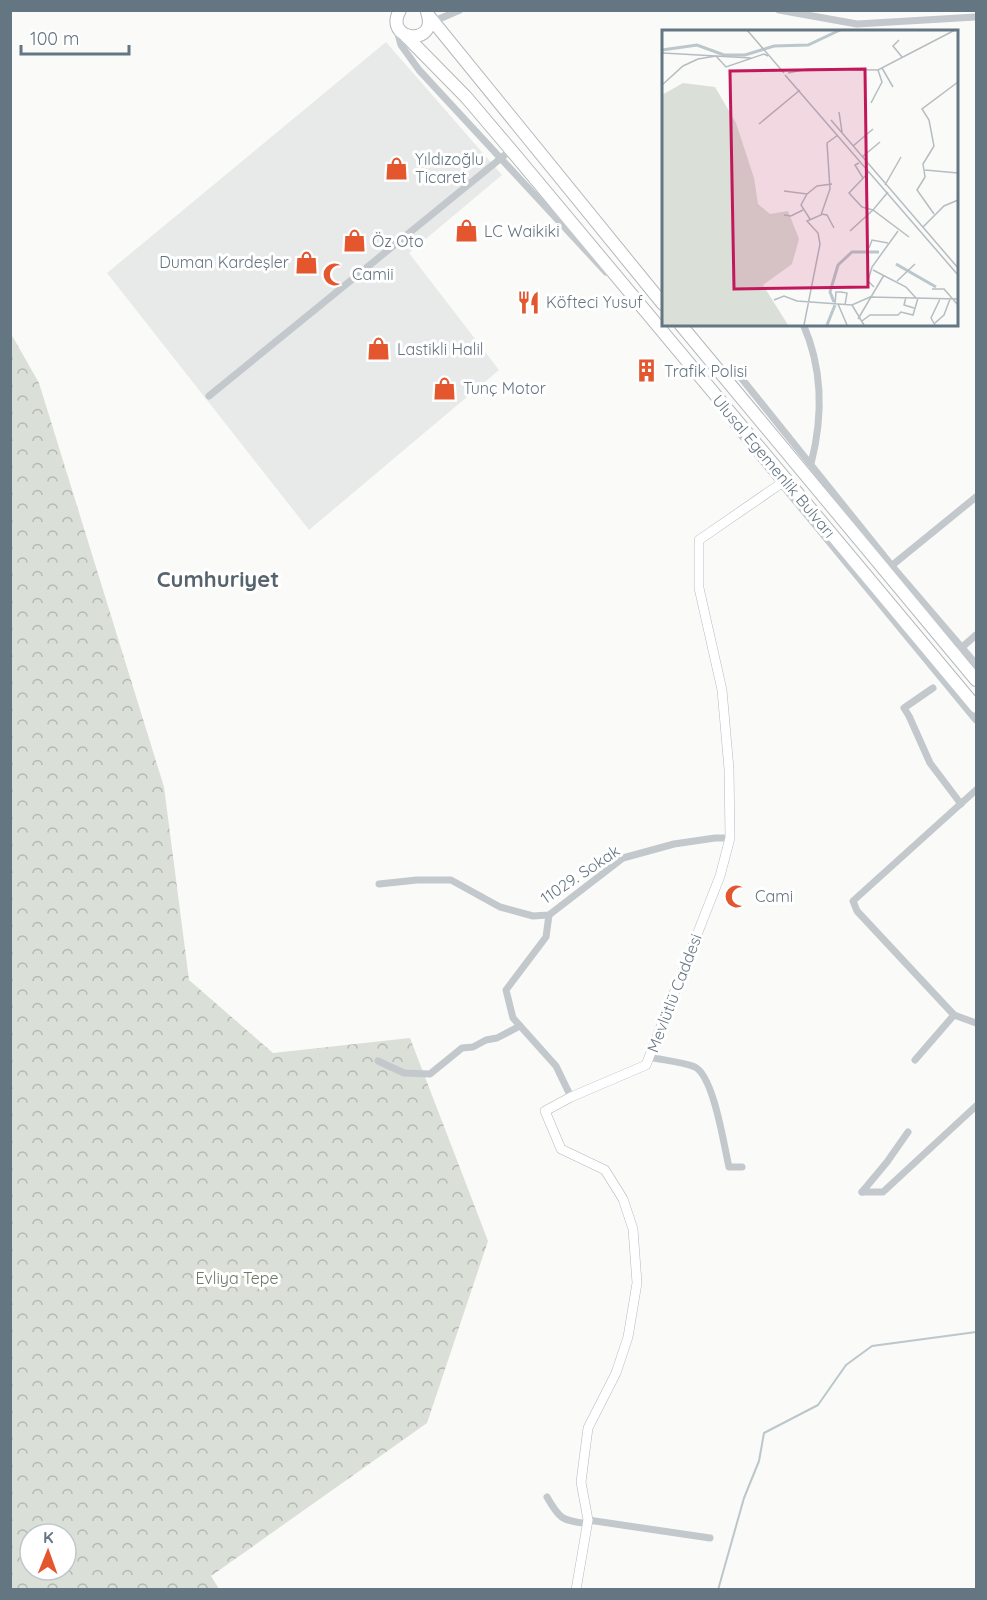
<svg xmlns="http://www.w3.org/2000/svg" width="987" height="1600" font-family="Quicksand,sans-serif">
  <defs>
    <pattern id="park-crowns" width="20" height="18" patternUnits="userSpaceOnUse" patternTransform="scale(1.5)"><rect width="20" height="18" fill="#dadfd7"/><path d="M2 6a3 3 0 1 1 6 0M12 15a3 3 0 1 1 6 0" fill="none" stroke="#b4b9b4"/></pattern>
  </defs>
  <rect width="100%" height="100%" fill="#fafaf8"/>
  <path fill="#e8e9e9" d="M386 42 502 175 409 253 499 370 309 530 107 273Z"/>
  <path fill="url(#park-crowns)" fill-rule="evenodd" d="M10 332 39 383 164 787 189 980 273 1053 410 1038 488 1241 427 1423 211 1576 219 1589H11ZM30 1534H66V1570H30Z"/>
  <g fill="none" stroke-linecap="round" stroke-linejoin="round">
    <path stroke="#bbc7cb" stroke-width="2" d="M718 1590 744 1498 759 1461 764 1433 818 1405 846 1365 872 1346 976 1332"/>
    <defs>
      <path id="secondary" d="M576 1590 588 1520 581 1482 588 1428 616 1373 628 1337 637 1283 633 1229 623 1199 605 1170 561 1149 545 1111 571 1097 646 1065 720 876 730 838 729 769 722 690 699 588V540L786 480"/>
      <g id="highway">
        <path d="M400 10C382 42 440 47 427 12"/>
        <path d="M428 15 663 304"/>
        <path d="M406 36 466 97 511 150 976 707"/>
        <path d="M680 324 976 680"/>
      </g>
    </defs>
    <use href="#secondary" stroke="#b3babf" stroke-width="10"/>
    <use href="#highway" stroke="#b4b9bd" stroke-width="14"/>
    <g stroke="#c3c8cc" stroke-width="7">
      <path d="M779 10 857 24 976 17"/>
      <path d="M432 22 460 10"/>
      <path d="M397 30 401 45 419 70 606 272"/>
      <path d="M803 324C823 369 823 417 811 464"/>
      <path d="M738 374 892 566 976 664"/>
      <path d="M209 396 511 150"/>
      <path d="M732 424 976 720"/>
      <path d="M890 567 976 497"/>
      <path d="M960 649 976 635"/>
      <path d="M933 688 904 708 909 716 930 763 961 804"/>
      <path d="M976 790 853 901 857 911 954 1015 976 1023"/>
      <path d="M379 884 417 880H451L500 907 533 916 549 915 623 858 674 844 715 838H730"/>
      <path d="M549 915 546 937 506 990 513 1018 556 1066 571 1097"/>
      <path d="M649 1057C662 1060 683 1062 695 1067 714 1077 724 1146 729 1167H742"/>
      <path d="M915 1060 954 1015"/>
      <path d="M378 1061 404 1073 430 1074 462 1048 473 1047 486 1040 497 1038 520 1026"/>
      <path d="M862 1192H883L976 1106"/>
      <path d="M862 1192 887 1162 908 1132"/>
      <path d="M547 1497C560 1520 562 1520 588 1524"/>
      <path d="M588 1520 710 1538"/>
    </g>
    <use href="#secondary" stroke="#fff" stroke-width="9"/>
    <use href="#highway" stroke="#fff" stroke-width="12"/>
  </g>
  <defs>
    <symbol id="shop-bare" viewBox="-9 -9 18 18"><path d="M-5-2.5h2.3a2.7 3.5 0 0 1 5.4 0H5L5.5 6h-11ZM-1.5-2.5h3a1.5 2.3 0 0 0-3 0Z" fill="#e4572e" stroke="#fff" stroke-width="2.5" paint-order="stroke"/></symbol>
    <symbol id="mosque-bare" viewBox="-9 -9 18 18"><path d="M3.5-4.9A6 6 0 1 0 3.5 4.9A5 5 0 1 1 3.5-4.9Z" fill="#e4572e" stroke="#fff" stroke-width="2.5" paint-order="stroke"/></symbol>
    <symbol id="restaurant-bare" viewBox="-9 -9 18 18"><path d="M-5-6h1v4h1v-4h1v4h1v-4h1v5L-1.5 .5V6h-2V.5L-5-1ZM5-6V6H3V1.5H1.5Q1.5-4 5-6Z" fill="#e4572e" stroke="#fff" stroke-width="2.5" paint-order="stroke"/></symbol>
    <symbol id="building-bare" viewBox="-9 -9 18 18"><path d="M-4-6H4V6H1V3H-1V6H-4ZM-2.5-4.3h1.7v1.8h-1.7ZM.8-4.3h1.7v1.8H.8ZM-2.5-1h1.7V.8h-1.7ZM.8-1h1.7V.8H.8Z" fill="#e4572e" stroke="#fff" stroke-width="2.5" paint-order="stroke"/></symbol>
  </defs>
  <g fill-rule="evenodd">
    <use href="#shop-bare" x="380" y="152" width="33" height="33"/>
    <use href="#shop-bare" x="450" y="214" width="33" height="33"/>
    <use href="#shop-bare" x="338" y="224" width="33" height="33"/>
    <use href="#shop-bare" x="290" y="246" width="33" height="33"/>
    <use href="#mosque-bare" x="318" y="258" width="33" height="33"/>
    <use href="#restaurant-bare" x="512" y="286" width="33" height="33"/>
    <use href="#shop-bare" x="362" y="332" width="33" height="33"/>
    <use href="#building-bare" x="630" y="354" width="33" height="33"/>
    <use href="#shop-bare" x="428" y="372" width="33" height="33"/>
    <use href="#mosque-bare" x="720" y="880" width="33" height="33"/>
  </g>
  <g text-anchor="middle" stroke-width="6" stroke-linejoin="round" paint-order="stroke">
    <g font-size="16" fill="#657683" stroke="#fff" text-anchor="start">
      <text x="415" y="165">Yıldızoğlu<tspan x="415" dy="18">Ticaret</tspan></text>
      <text x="484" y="237">LC Waikiki</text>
      <text x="372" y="247">Öz Oto</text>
      <text x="289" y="268" text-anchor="end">Duman Kardeşler</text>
      <text x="352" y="280">Camii</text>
      <text x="546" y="308">Köfteci Yusuf</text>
      <text x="397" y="355">Lastikli Halil</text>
      <text x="664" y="377">Trafik Polisi</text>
      <text x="463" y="394">Tunç Motor</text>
      <text x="755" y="902">Cami</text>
    </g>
    <g font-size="16" fill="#657683" stroke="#fff">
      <text transform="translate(774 466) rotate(50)" y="6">Ulusal Egemenlik Bulvarı</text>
      <text transform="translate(580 874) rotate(-34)" y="6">11029. Sokak</text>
      <text transform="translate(674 993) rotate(-69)" y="6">Mevlütlü Caddesi</text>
    </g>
    <g font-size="16" fill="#687a64" stroke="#fff">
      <text x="237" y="1284">Evliya Tepe</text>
    </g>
    <g font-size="22" font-weight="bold" fill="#57646e" stroke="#fff">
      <text x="218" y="587">Cumhuriyet</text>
    </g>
  </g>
  <g transform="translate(662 30)">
    <rect width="296" height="296" fill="#fafaf8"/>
    <path d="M21 53 53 57 74 93 92 148 96 174 108 184 126 181 137 209 130 234 101 255 126 295H0V65Z" fill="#dadfd7"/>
    <path fill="none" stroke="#bbc7cb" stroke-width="3" d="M0 20 35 15 62 25H83L112 16 146 15 178 0M234 234 274 257M172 272 168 262 176 235 190 222H217M165 295 173 275"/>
    <path fill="none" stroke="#b5bdc2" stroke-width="1.5" d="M85 0 122 43M237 10 231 16 240 27M1 23 89 28M220 38 231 57M126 43 146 39 216 40 293 0M123 45 296 245M0 55 21 36 36 29 54 26 64 37 102 24 106 26M209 73 220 52 216 40M177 82 180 102M169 90 296 238M97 94 138 60M191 116 211 99M200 127 218 112M197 133 193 135 201 148M263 140 296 143M207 142 187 163 200 177 211 180 226 162M223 155 239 127M122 161 145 164 155 156 170 154M145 164 139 175 148 189M159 184 165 185 172 198M272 184 255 160 263 147 261 134 272 116 267 90 260 79 296 52M122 185 129 186 141 180M261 197 282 176 296 170M188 201 211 180 247 207M207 218 210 210 226 213M211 240 244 257 254 268M235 251 253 234M212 257 206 251 210 237 236 201M270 259H282L296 275M244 267 242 275 252 278M112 270 122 266 135 271 190 275 208 267 296 269M173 274 174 262H179L185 263 183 275M176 274 185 295M190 275 202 295M196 289 222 245M200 291 208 285H236L239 282 251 285 256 268M273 293 282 285 288 269M142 295 158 214 156 203 145 191 159 185 168 159 165 113 176 105M273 295 269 288 278 269"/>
    <path fill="#c2185b" fill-opacity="0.15" stroke="#c2185b" stroke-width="3" d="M203 39 206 257 72 259 68 41Z"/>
    <rect width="296" height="296" fill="none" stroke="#657683" stroke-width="3"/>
  </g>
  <rect width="987" height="1600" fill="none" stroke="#657683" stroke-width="24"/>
  <g transform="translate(48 1552) rotate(1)"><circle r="28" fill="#ffffff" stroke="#c1c8cd" stroke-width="1.5"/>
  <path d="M0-4.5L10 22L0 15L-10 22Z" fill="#e4572e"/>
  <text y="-9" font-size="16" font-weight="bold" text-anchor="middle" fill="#657683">K</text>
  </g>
  <path d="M21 45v9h108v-9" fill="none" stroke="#657683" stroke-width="3"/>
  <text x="30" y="45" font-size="18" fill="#657683" stroke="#ffffff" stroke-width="4.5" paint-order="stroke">100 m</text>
</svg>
